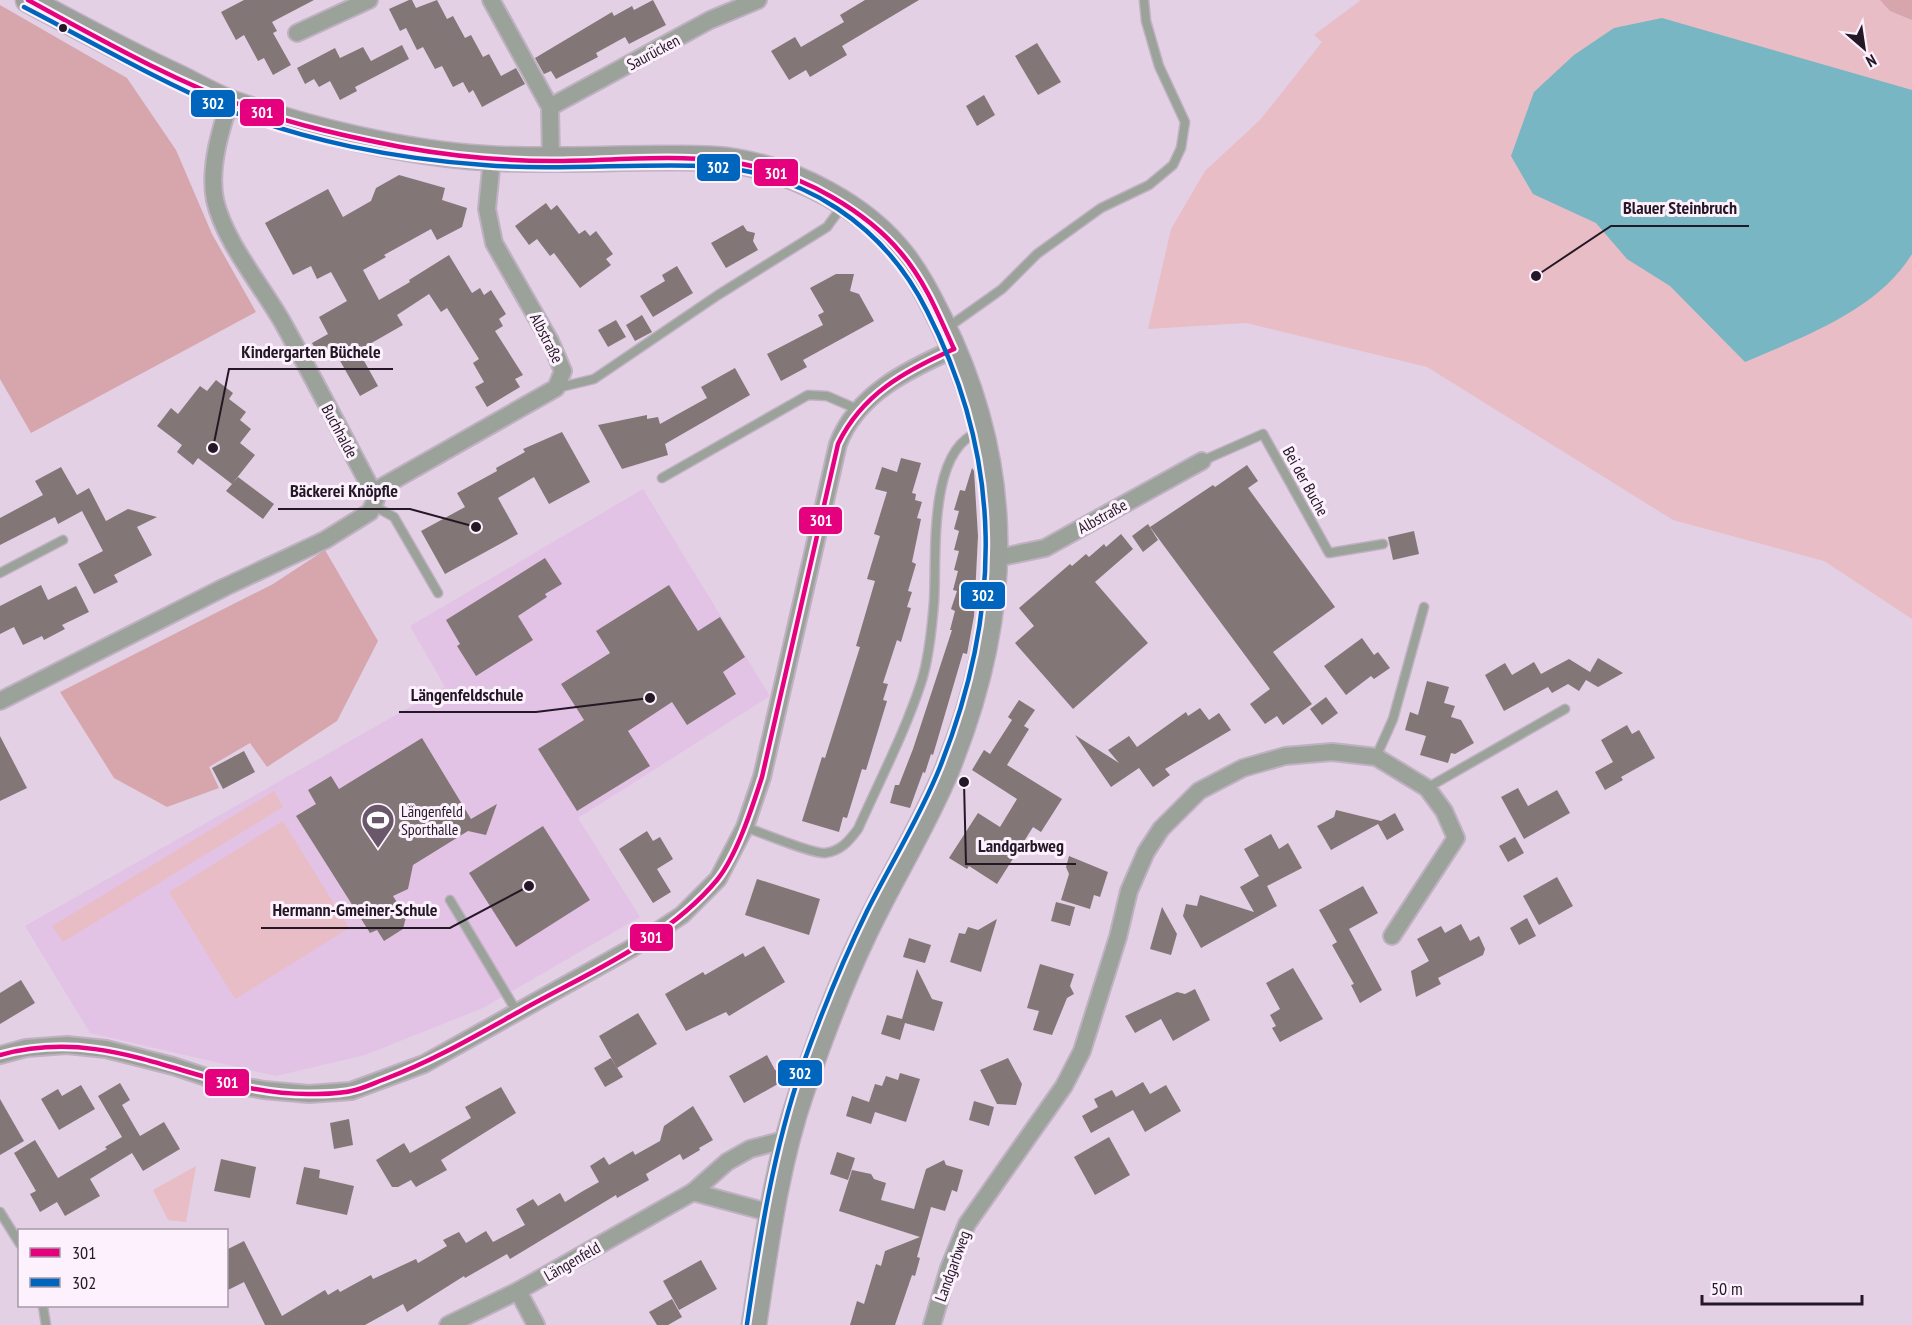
<svg xmlns="http://www.w3.org/2000/svg" width="1912" height="1325" font-family="'PT Sans Narrow',sans-serif">
  <rect width="100%" height="100%" fill="#e3d0e5"/>
  <path fill="#e2c3e6" d="M643 489 770 696 578 818 640 917 483 1008 365 1055 276 1076 90 1033 25 926 445 687 410 626Z"/>
  <g fill="#e8bdc5">
    <path d="M1361 0H1912V619L1824 561 1673 520 1427 367 1246 323 1148 329 1171 229 1205 171 1260 120 1322 42 1314 35Z"/>
    <path d="M274 791 283 807 63 942 52 926Z"/>
    <path d="M283 821 349 928 235 999 169 892Z"/>
    <path d="M196 1166 186 1222 168 1220 153 1190Z"/>
  </g>
  <g fill="#d7a6ad">
    <path d="M1880 0H1912V20L1890 11Z"/>
    <path d="M0 5 127 78 176 150 212 234 256 312 31 433 0 379Z"/>
    <path d="M325 550 378 641 337 721 267 767 250 743 209 767 219 788 167 807 114 778 60 692 273 584Z"/>
  </g>
  <path fill="#77b6c2" d="M1662 18 1912 90V254C1878 310 1803 337 1745 362L1670 286 1627 259 1596 223 1533 194 1511 156 1534 92 1574 55 1614 28Z"/>
  <g fill="#837676">
    <path d="M244 0H314L272 22 277 31 273 33 291 65 273 75 264 58 258 61 244 35 236 40 221 12Z"/>
    <path d="M409 0H412L416 8 437 0 447 19 453 16 465 38 471 35 483 57 489 54 501 76 516 68 525 84 482 107 473 90 469 93 463 82 453 87 442 66 435 69 423 47 417 50 406 28 400 31 389 9Z"/>
    <path d="M653 0 666 25 629 44 625 37 596 53 598 57 556 79 551 71 544 74 535 58 612 12 614 16 632 6 634 10Z"/>
    <path d="M865 0H919L842 46 847 55 810 77 806 70 789 80 771 51 795 37 801 47 844 22 840 15Z"/>
    <path d="M1037 43 1061 82 1038 95 1015 56Z"/>
    <path d="M402 45 409 59 355 87 357 91 340 100 330 81 319 87 314 79 305 84 297 68 335 48 340 58 363 47 371 61Z"/>
    <path d="M984 95 995 115 977 126 966 106Z"/>
    <path d="M399 175 445 188 442 200 467 208 462 227 437 240 431 229 384 255 386 257 363 270 379 300 410 282 409 280 449 255 472 293 480 288 484 295 491 290 506 314 499 319 503 326 495 331 523 375 515 379 520 387 487 407 475 387 484 382 473 363 479 359 447 308 441 312 429 294 397 315 403 325 361 349 366 358 363 359 378 386 360 396 335 352 321 360 312 343 328 334 319 317 347 301 331 272 317 279 311 266 293 275 265 223 328 189 343 217 371 201 376 188Z"/>
    <path d="M546 203 551 210 557 205 579 234 585 230 590 236 596 231 613 254 606 259 611 265 580 288 554 253 550 256 537 239 529 245 515 226Z"/>
    <path d="M743 225 747 231 755 233 753 241 758 250 726 268 711 243Z"/>
    <path d="M677 266 693 293 653 317 640 296 665 281 662 275Z"/>
    <path d="M836 274H854L850 291 859 294 874 321 803 360 807 367 781 381 767 354 823 325 818 315 824 312 810 288Z"/>
    <path d="M642 315 652 332 635 341 626 325Z"/>
    <path d="M616 320 626 337 608 347 598 330Z"/>
    <path d="M735 368 750 395 665 444 668 455 622 469 598 425 647 415V419L658 417 660 424 707 398 701 387Z"/>
    <path d="M216 380 233 393 229 399 246 412 240 420 251 429 240 443 255 455 232 484 238 477 274 504 263 519 226 491 232 484 198 458 193 465 177 452 182 445 157 426 171 408 178 414 200 386 207 391Z"/>
    <path d="M562 432 590 482 549 504 534 477 498 498 518 534 445 574 421 531 465 507 457 493 497 471 496 468 525 452 523 449Z"/>
    <path d="M901 458 921 463 912 493 916 494 915 500 922 502 917 518 921 519 912 562 916 564 908 591 912 592 907 607 911 608 901 642 897 640 883 683 888 684 883 700 887 701 866 770 862 769 847 818 843 817 839 832 802 821 822 757 825 758 860 647 856 646 875 581 867 579 880 536 874 534 887 492 875 489 882 467 897 472Z"/>
    <path d="M1247 465 1258 481 1248 488 1335 607 1273 652 1312 704 1283 725 1277 716 1265 724 1250 704 1270 689 1150 527 1213 485 1215 487Z"/>
    <path d="M61 467 77 495 89 488 106 521 128 509 157 517 137 527 152 555 114 575 118 582 94 594 78 564 103 551 82 511 58 524 55 517 0 545V518L43 495 35 481Z"/>
    <path d="M972 468 974 471 978 536 974 616 967 654 963 653 933 755 931 754 925 773 923 772 910 808 890 803 895 785H899L913 749 952 630H950L955 611 951 609 957 591 953 590 958 571 954 570 959 551 954 550 959 531 954 529 959 511 954 510 960 490 965 491Z"/>
    <path d="M1148 524 1158 540 1143 552 1132 536Z"/>
    <path d="M1414 531 1419 554 1393 560 1388 537Z"/>
    <path d="M1121 534 1133 549 1095 582 1148 643 1073 709 1015 643 1034 626 1019 608 1070 564 1072 566 1086 554 1089 557 1104 544 1106 547Z"/>
    <path d="M545 558 562 584 545 594 547 597 518 616 533 640 476 676 457 646 460 644 446 620Z"/>
    <path d="M41 585 48 600 76 586 89 612 62 625 65 629 44 640 42 636 23 645 14 627 0 634V606Z"/>
    <path d="M669 585 698 631 720 617 745 657 723 672 736 694 687 725 672 702 628 731 650 766 577 811 538 749 584 720 561 684 610 653 596 631Z"/>
    <path d="M1362 638 1374 655 1378 652 1390 668 1374 679 1371 676 1346 695 1324 666Z"/>
    <path d="M1598 658 1623 673 1598 687 1586 680 1579 691 1568 684 1552 693 1548 687 1504 711 1485 675 1505 663 1512 675 1534 662 1541 674 1569 659 1590 672Z"/>
    <path d="M1427 681 1449 687 1444 703 1455 706 1451 717 1461 720 1474 743 1455 754 1451 753 1448 763 1420 755 1426 736 1405 730 1410 712 1418 715Z"/>
    <path d="M1326 697 1338 713 1322 725 1310 709Z"/>
    <path d="M1019 700 1035 710 1024 726 1029 729 1007 765 1062 799 1041 832 1033 827 997 884 969 866 967 869 949 858 978 813 1000 827 1017 799 972 770 984 750 990 754 1012 720 1008 717Z"/>
    <path d="M1200 708 1209 720 1219 713 1231 730 1165 769 1170 775 1153 787 1139 768 1111 787 1075 735 1119 763 1108 750 1129 736 1137 747 1186 712 1188 716Z"/>
    <path d="M1627 725 1632 734 1639 730 1655 758 1621 777 1623 780 1605 790 1595 772 1613 762 1601 740Z"/>
    <path d="M0 736 27 788 0 801Z"/>
    <path d="M422 738 471 819 497 804 486 835 468 831 413 865 408 889 393 896 406 917 403 929 384 941 377 930 370 933 296 816 316 804 308 790 331 776 339 789Z"/>
    <path d="M244 751 255 772 223 789 212 768Z"/>
    <path d="M1518 788 1528 806 1557 790 1570 813 1524 839 1501 797Z"/>
    <path d="M1336 810 1381 821 1395 813 1404 830 1387 840 1378 824 1331 850 1317 826 1334 817Z"/>
    <path d="M543 826 590 900 516 947 469 873Z"/>
    <path d="M647 831 653 841 660 837 673 859 657 869 671 892 653 903 619 849Z"/>
    <path d="M1271 834 1279 849 1288 843 1302 868 1267 886 1277 906 1201 948 1183 916 1186 904 1197 906 1200 895 1254 912 1240 887 1259 876 1244 849Z"/>
    <path d="M1515 837 1524 853 1508 862 1499 846Z"/>
    <path d="M1069 856 1108 872 1100 897 1094 895 1090 909 1061 900 1069 874 1066 867Z"/>
    <path d="M1557 877 1573 906 1539 925 1523 896Z"/>
    <path d="M757 879 820 899 809 935 745 915Z"/>
    <path d="M1363 886 1378 913 1349 929 1382 990 1360 1003 1351 985 1354 984 1332 945 1337 942 1319 910Z"/>
    <path d="M1056 902 1075 907 1070 926 1051 921Z"/>
    <path d="M1162 907 1177 934 1171 955 1150 949Z"/>
    <path d="M1527 918 1536 936 1519 945 1510 928Z"/>
    <path d="M997 919 981 972 950 962 959 933 965 934 968 927 978 930Z"/>
    <path d="M1461 924 1470 941 1479 936 1485 949 1483 955 1438 978 1441 984 1416 997 1411 971 1429 961 1417 939 1441 926 1445 933Z"/>
    <path d="M909 938 931 945 925 963 903 957Z"/>
    <path d="M764 946 785 982 729 1016 726 1012 686 1031 665 994 703 972 705 975 743 953 745 957Z"/>
    <path d="M1040 964 1074 974 1070 986 1074 994 1067 998 1052 1035 1033 1030 1039 1011 1027 1008Z"/>
    <path d="M1293 968 1323 1019 1280 1042 1272 1028 1276 1026 1270 1015 1280 1009 1266 983Z"/>
    <path d="M917 969 932 999 943 1002 934 1031 905 1023 900 1040 881 1034 887 1015 902 1019Z"/>
    <path d="M21 980 35 1003 0 1024V993Z"/>
    <path d="M1195 989 1210 1020 1173 1041 1161 1019 1135 1033 1125 1016 1177 992 1185 994Z"/>
    <path d="M638 1013 657 1044 617 1068 599 1036Z"/>
    <path d="M767 1055 775 1070 792 1076 744 1103 729 1076Z"/>
    <path d="M611 1058 623 1077 605 1087 594 1068Z"/>
    <path d="M1008 1058 1022 1084 1016 1105 997 1104 980 1070Z"/>
    <path d="M900 1073 920 1079 906 1122 875 1112 871 1124 846 1116 852 1096 869 1102 875 1084 882 1086 886 1076 898 1080Z"/>
    <path d="M1143 1082 1150 1094 1166 1085 1181 1111 1145 1132 1133 1110 1091 1133 1082 1116 1098 1107 1094 1099 1112 1090 1116 1097Z"/>
    <path d="M120 1083 130 1100 122 1105 140 1136 164 1122 180 1149 143 1171 132 1153 90 1179 100 1196 65 1216 57 1202 40 1212 30 1194 36 1191 14 1153 35 1140 58 1178 107 1149 105 1147 122 1137 98 1096Z"/>
    <path d="M81 1085 95 1109 59 1130 41 1099 58 1089 62 1096Z"/>
    <path d="M501 1087 516 1113 441 1160 447 1170 416 1187 411 1180 398 1187H392L376 1160 404 1143 410 1153 471 1118 465 1107Z"/>
    <path d="M0 1099 24 1141 0 1155Z"/>
    <path d="M974 1101 994 1107 989 1126 969 1120Z"/>
    <path d="M693 1106 713 1140 699 1148 700 1150 683 1160 680 1154 646 1174 649 1180 617 1198 616 1195 510 1259 507 1254 465 1278 464 1276 407 1312 403 1304 365 1325H265L244 1282 226 1291V1250L244 1241 282 1316 325 1290 328 1295 338 1289 340 1292 371 1275 373 1279 416 1259 418 1263 447 1246 443 1240 459 1232 466 1243 486 1231 493 1242 525 1225 516 1209 533 1199 538 1206 560 1193 565 1202 583 1191 599 1182 590 1166 604 1157 609 1165 633 1151 635 1155 660 1141 664 1126Z"/>
    <path d="M349 1119 353 1145 334 1149 330 1123Z"/>
    <path d="M1109 1137 1130 1175 1095 1195 1074 1157Z"/>
    <path d="M837 1152 855 1158 848 1180 830 1174Z"/>
    <path d="M221 1159 256 1167 250 1198 214 1191Z"/>
    <path d="M944 1160 946 1165 963 1170 957 1192 952 1190 945 1211 931 1207 917 1257 920 1258 915 1276 912 1275 895 1325H850L857 1301 864 1304 876 1264 881 1266 885 1251 920 1237 839 1211 852 1170 871 1174 874 1179 886 1183 881 1200 914 1209 926 1169Z"/>
    <path d="M304 1167 320 1170 319 1178 354 1186 347 1215 296 1204Z"/>
    <path d="M701 1260 717 1289 679 1310 663 1281Z"/>
    <path d="M672 1299 682 1317 668 1325H657L649 1312Z"/>
  </g>
  <g fill="none" stroke-linecap="round" stroke-linejoin="round">
    <defs>
      <g id="lane">
        <path d="M947 328 1002 289 1037 254 1101 208 1149 185 1173 165 1181 148 1185 122 1159 66 1146 21 1144 0"/>
        <path d="M557 388 594 379 718 295 827 227 843 205"/>
        <path d="M1202 461 1263 434 1329 553 1383 544"/>
        <path d="M662 478 808 395 827 396 857 409"/>
        <path d="M374 506 394 517 438 593"/>
        <path d="M0 573 63 540"/>
        <path d="M1376 757 1393 719 1424 607"/>
        <path d="M1427 788 1565 709"/>
        <path d="M745 827C760 832 812 854 825 853 841 851 849 841 858 829 879 782 905 732 921 683 929 659 932 627 934 602 937 558 927 449 979 432"/>
        <path d="M450 900 517 1012"/>
        <path d="M0 1212 20 1244"/>
        <path d="M43 1306 46 1325"/>
      </g>
      <g id="street">
        <path d="M491 0 550 107 551 161"/>
        <path d="M297 33 369 0"/>
        <path d="M550 107 710 20 758 0"/>
        <path d="M373 492 556 388 563 371 550 341 494 243 487 209 492 159"/>
        <path d="M997 558 1045 548 1202 461"/>
        <path d="M0 701 225 587 325 540 370 512 376 499 373 492C343 436 314 379 283 323 262 286 224 241 215 200 209 170 220 130 230 102"/>
        <path d="M0 1055 26 1048 67 1045 106 1049 173 1066 224 1083 264 1090 309 1094 351 1091 424 1064 632 948 682 915 718 879 745 827 762 777 838 444C857 394 907 370 954 349"/>
        <path d="M693 1192 771 1213"/>
        <path d="M518 1291 536 1325"/>
        <path d="M448 1325 518 1291 693 1192 727 1162 750 1149 788 1139"/>
        <path d="M932 1325 949 1268 967 1224 1064 1086 1082 1051 1118 937 1129 891 1146 852 1161 829 1199 791 1243 768 1285 756 1332 752 1376 757 1427 788 1444 811 1456 838 1392 936"/>
      </g>
      <path id="secondary" d="M28 0C77 26 126 53 176 76 195 85 213 96 232 103 310 130 403 153 485 158 544 162 603 158 662 158 686 158 711 157 734 161 795 171 865 206 903 256 918 275 929 297 940 319 1015 470 1010 615 947 770 923 828 889 881 863 937 839 987 820 1039 802 1091 776 1166 766 1247 754 1325"/>
    </defs>
    <use href="#lane" stroke="#bfb1c1" stroke-width="11"/>
    <use href="#street" stroke="#bfb1c1" stroke-width="20"/>
    <use href="#secondary" stroke="#bfb1c1" stroke-width="27"/>
    <use href="#lane" stroke="#9ba29a" stroke-width="8"/>
    <use href="#street" stroke="#9ba29a" stroke-width="16"/>
    <use href="#secondary" stroke="#9ba09a" stroke-width="24"/>
    <defs>
      <g id="bus-1">
        <path d="M28 0C100 39 171 80 249 108 298 126 350 137 401 147 451 156 501 161 552 161 651 161 741 143 832 197 858 212 882 230 901 253 925 281 939 316 954 349"/>
        <path d="M0 1055C118 1023 198 1095 310 1094 323 1094 338 1094 351 1091 362 1089 374 1083 385 1079 433 1061 477 1035 522 1010 588 973 667 940 717 880 737 855 752 808 762 777L838 444C862 394 905 371 954 349"/>
      </g>
      <path id="bus-2" d="M24 7C90 41 155 79 223 108 304 141 397 159 484 165 558 171 633 163 707 166 804 172 884 225 927 311 1004 461 1002 611 940 767 920 817 891 863 867 911 842 962 821 1014 802 1067 773 1151 760 1237 747 1324"/>
    </defs>
    <use href="#bus-1" stroke="#fcf1fd" stroke-width="9"/>
    <use href="#bus-2" stroke="#fcf1fd" stroke-width="9"/>
    <use href="#bus-1" stroke="#e5007d" stroke-width="4.5"/>
    <use href="#bus-2" stroke="#0065bd" stroke-width="4.5"/>
  </g>
  <defs>
    <symbol id="stadium-pin" viewBox="-11 -11 22 30"><path d="M0 17L-7.5 6A9.5 9.5 0 1 1 7.5 6Z" fill="#685869" stroke="#fcf1fd"/><path d="M0-5a6.5 5 0 1 0 0 10a6.5 5 0 1 0 0-10ZM-3.5-1.8h7v3.6h-7Z" fill="#fff"/></symbol>
  </defs>
  <g fill-rule="evenodd">
    <use href="#stadium-pin" x="359" y="801" width="38" height="52"/>
  </g>
  <circle fill="#251826" stroke="#fcf1fd" stroke-width="2" cx="63" cy="28" r="5"/>
  <g text-anchor="middle" stroke-width="6" stroke-linejoin="round" paint-order="stroke">
    <g font-size="16" fill="#251826" stroke="#fcf1fd">
      <text transform="translate(653 52) rotate(-28)" y="6">Saurücken</text>
      <text transform="translate(547 338) rotate(63)" y="6">Albstraße</text>
      <text transform="translate(340 431) rotate(62)" y="6">Buchhalde</text>
      <text transform="translate(1306 481) rotate(61)" y="6">Bei der Buche</text>
      <text transform="translate(1102 516) rotate(-29)" y="6">Albstraße</text>
      <text transform="translate(572 1261) rotate(-30)" y="6">Längenfeld</text>
      <text transform="translate(952 1266) rotate(-70)" y="6">Landgarbweg</text>
    </g>
    <g font-size="16" fill="#251826" stroke="#fcf1fd" text-anchor="start">
      <text x="401" y="817">Längenfeld<tspan x="401" dy="18">Sporthalle</tspan></text>
    </g>
  </g>
  <path fill="none" stroke="#251826" stroke-width="2" d="M1536 276L1611 226H1749M213 448L229 369H393M476 527L410 509H278M650 698L536 712H399M964 782L966 864H1076M529 886L450 928H261"/>
  <g fill="#251826" stroke="#fcf1fd" stroke-width="2">
    <circle cx="1536" cy="276" r="6"/>
    <circle cx="213" cy="448" r="6"/>
    <circle cx="476" cy="527" r="6"/>
    <circle cx="650" cy="698" r="6"/>
    <circle cx="964" cy="782" r="6"/>
    <circle cx="529" cy="886" r="6"/>
  </g>
  <g font-size="18" text-anchor="middle" font-weight="bold" fill="#251826" stroke="#fcf1fd" stroke-width="6" stroke-linejoin="round" paint-order="stroke">
    <text x="1680" y="214">Blauer Steinbruch</text>
    <text x="311" y="358">Kindergarten Büchele</text>
    <text x="344" y="497">Bäckerei Knöpfle</text>
    <text x="467" y="701">Längenfeldschule</text>
    <text x="1021" y="852">Landgarbweg</text>
    <text x="355" y="916">Hermann-Gmeiner-Schule</text>
  </g>
  <g stroke="#fcf1fd" stroke-width="2">
    <rect x="190" y="89" width="46" height="29" rx="6" fill="#0065bd"/>
    <rect x="239" y="98" width="46" height="29" rx="6" fill="#e5007d"/>
    <rect x="696" y="153" width="45" height="29" rx="6" fill="#0065bd"/>
    <rect x="753" y="158" width="46" height="29" rx="6" fill="#e5007d"/>
    <rect x="798" y="506" width="45" height="29" rx="6" fill="#e5007d"/>
    <rect x="960" y="581" width="46" height="29" rx="6" fill="#0065bd"/>
    <rect x="629" y="923" width="45" height="29" rx="6" fill="#e5007d"/>
    <rect x="777" y="1059" width="46" height="28" rx="6" fill="#0065bd"/>
    <rect x="204" y="1068" width="46" height="29" rx="6" fill="#e5007d"/>
  </g>
  <g font-size="16" text-anchor="middle" font-weight="bold" fill="#fff">
    <text x="213" y="109">302</text>
    <text x="262" y="118">301</text>
    <text x="718" y="173">302</text>
    <text x="776" y="179">301</text>
    <text x="821" y="526">301</text>
    <text x="983" y="601">302</text>
    <text x="651" y="943">301</text>
    <text x="800" y="1079">302</text>
    <text x="227" y="1088">301</text>
  </g>
  <rect x="18" y="1229" width="210" height="78" fill="#fcf1fd" stroke="#a69aa7" stroke-width="1.5"/>
  <rect x="30" y="1248" width="30" height="9" fill="#e5007d" stroke="#a69aa7" stroke-width="1.5"/>
  <text x="72" y="1259" font-size="18" fill="#251826">301</text>
  <rect x="30" y="1278" width="30" height="9" fill="#0065bd" stroke="#a69aa7" stroke-width="1.5"/>
  <text x="72" y="1289" font-size="18" fill="#251826">302</text>
  <g transform="translate(1864 48) rotate(151)" stroke="#fcf1fd" stroke-width="4.5" paint-order="stroke">
  <path d="M0-4.5L10 22L0 15L-10 22Z" fill="#251826"/>
  <text y="-9" font-size="16" font-weight="bold" text-anchor="middle" fill="#251826">N</text>
  </g>
  <path d="M1702 1295v9h160v-9" fill="none" stroke="#251826" stroke-width="3"/>
  <text x="1711" y="1295" font-size="18" fill="#251826" stroke="#fcf1fd" stroke-width="4.5" paint-order="stroke">50 m</text>
</svg>
